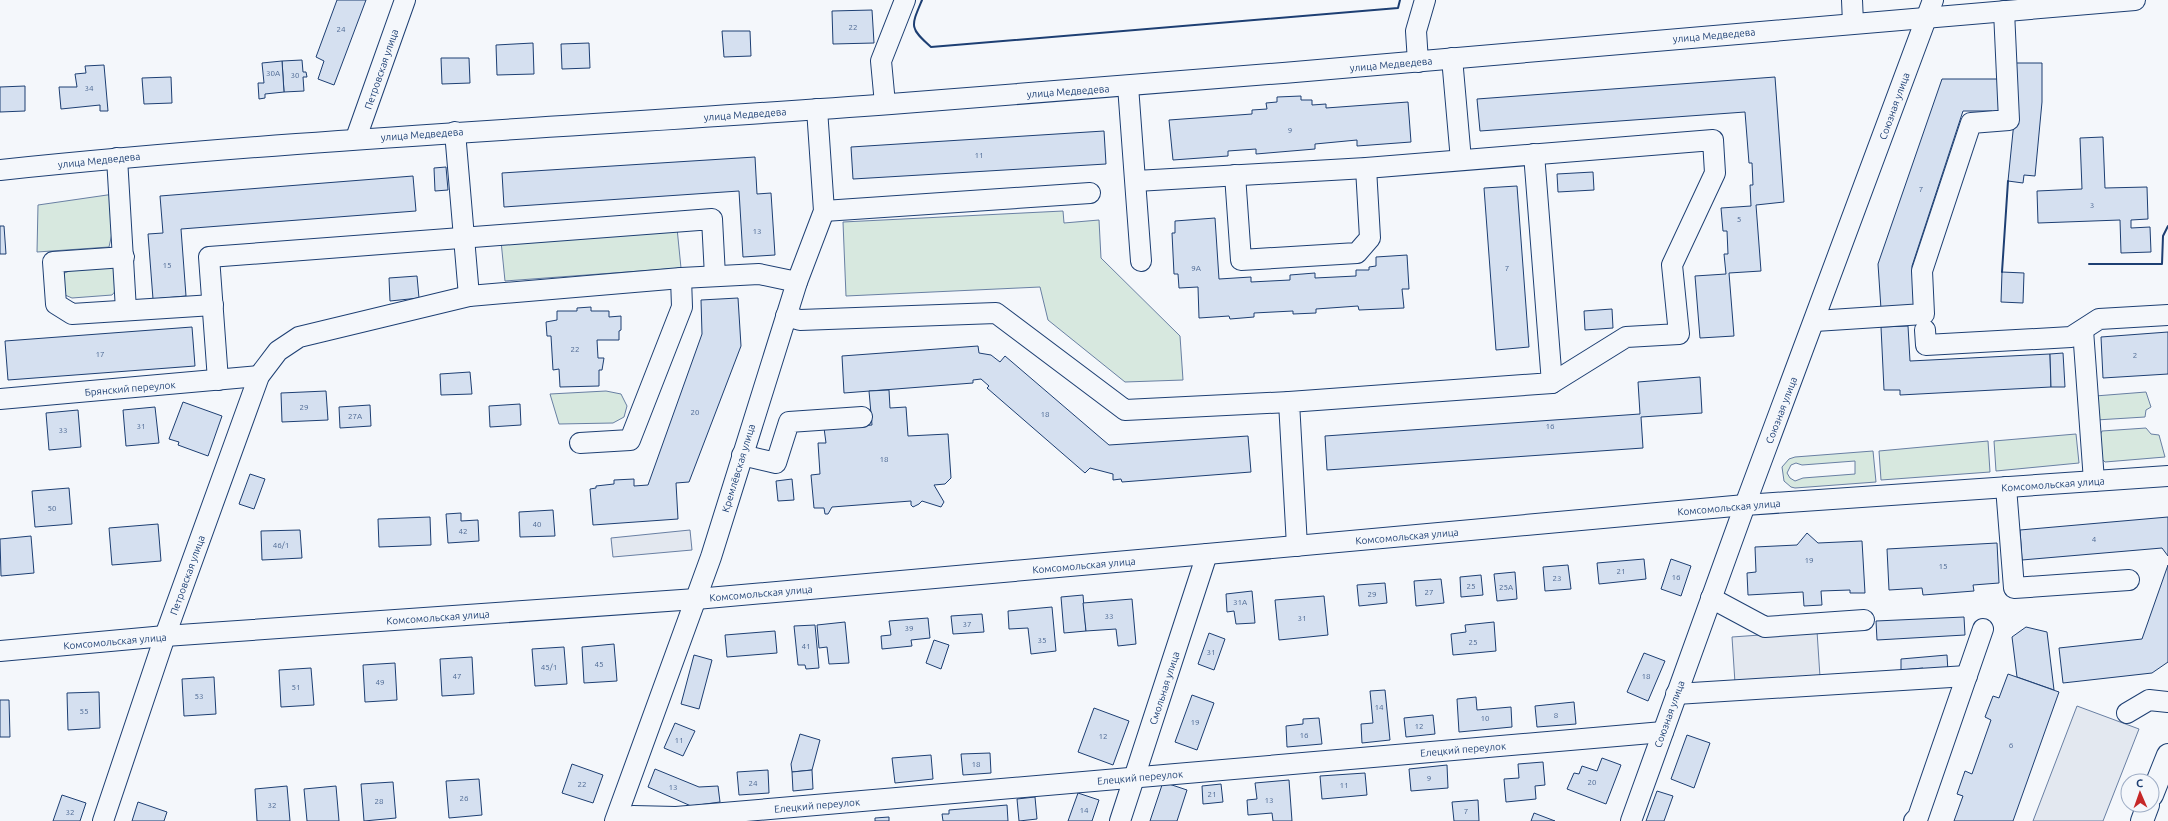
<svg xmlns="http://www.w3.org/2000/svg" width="2168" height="821" font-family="Ubuntu,sans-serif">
  <rect width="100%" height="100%" fill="#f4f7fb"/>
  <g fill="#d7e8df" stroke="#687fa3" fill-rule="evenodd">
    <path d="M121 193 109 247 37 252 38 205Z"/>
    <path d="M1063 211 1064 223 1099 220 1101 258 1180 336 1183 380 1125 382 1048 320 1040 287 846 296 843 222Z"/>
    <path d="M677 228 681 268 505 281 501 241Z"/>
    <path d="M87 264 115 265 118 288 112 295 72 298 65 295 62 274Z"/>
    <path d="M606 391 621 394 627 406 624 417 613 423 559 424 550 394Z"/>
    <path d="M2146 392 2151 407 2146 410 2145 417 2096 420 2095 396Z"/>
    <path d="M2146 428 2151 434 2159 435 2165 457 2105 462 2101 458 2100 435 2102 431Z"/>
    <path d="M2076 434 2079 463 1996 471 1994 441Z"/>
    <path d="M1988 441 1990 472 1881 480 1879 451Z"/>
    <path d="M1873 451 1876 482 1795 488 1791 487 1784 481 1782 467 1789 459 1795 457ZM1855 461V474L1803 478 1795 481 1790 478 1787 473 1791 465 1796 463 1802 465Z"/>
  </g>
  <g fill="#e3e8f0" stroke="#687fa3">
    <path d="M690 530 692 550 613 557 611 538Z"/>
    <path d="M1817 631 1820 677 1735 683 1732 637Z"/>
    <path d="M2077 706 2139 729 2103 821H2033Z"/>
  </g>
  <g fill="#d5e0f0" stroke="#1d3f73">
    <path d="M337 0H366L334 85 318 79 324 61 316 57Z"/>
    <path d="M872 10 874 43 833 44 832 11Z"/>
    <path d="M722 31H750L751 56 724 57Z"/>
    <path d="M533 43 534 74 497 75 496 45Z"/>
    <path d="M589 43 590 68 562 69 561 44Z"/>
    <path d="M441 58H469L470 83 442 84Z"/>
    <path d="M302 60 303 72H306L307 77H303L304 91 284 92 282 61Z"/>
    <path d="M282 61 284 92 265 94V98L259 99 258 83H264L262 63Z"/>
    <path d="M2016 63H2042V102L2035 176 2024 175 2023 183 2008 181 2016 102Z"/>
    <path d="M104 65 108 111H100V105L61 109 59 87H77L75 74 86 73 85 66Z"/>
    <path d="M171 77 172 103 144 104 142 78Z"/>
    <path d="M1775 77 1784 202 1756 205 1761 271 1729 273 1734 336 1700 338 1695 276 1726 274 1724 254H1728L1727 231H1723L1721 208 1751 206 1750 185H1753L1752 163H1749L1745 112 1480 131 1477 99Z"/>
    <path d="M1942 79H2004L2003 115H1992V111H1963L1912 266 1914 307 1881 309 1878 264Z"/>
    <path d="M25 86V111L0 112V87Z"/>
    <path d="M1301 96V100H1312V105L1326 104V108L1408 102 1411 142 1357 146V140L1315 144V149L1256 154V149L1228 151V156L1173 160 1169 120 1252 114V110L1267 109 1266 103 1277 102V97Z"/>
    <path d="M1104 131 1106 164 853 179 851 147Z"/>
    <path d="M2103 137 2105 188 2147 187 2148 219 2131 220V228L2150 227 2151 252 2121 253 2120 220 2038 223 2037 191 2082 189 2080 138Z"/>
    <path d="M755 157 757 194 771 193 775 255 743 257 739 191 504 207 502 173Z"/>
    <path d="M446 167 448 190 435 191 434 168Z"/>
    <path d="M1593 172 1594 190 1558 192 1557 174Z"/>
    <path d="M413 176 416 211 181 229 186 296 153 299 148 234 163 233 160 196Z"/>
    <path d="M1517 186 1529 347 1496 350 1484 188Z"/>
    <path d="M1215 218 1219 279 1251 277V282L1290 280V275L1315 273V278L1356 276V270H1369V267L1376 266V257L1407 255 1409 289H1402L1404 308 1359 310 1358 306 1316 309V313L1293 314V311L1254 313V317L1230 319 1229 316 1199 318 1198 287 1179 288 1178 274H1174L1172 233H1175V221Z"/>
    <path d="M0 226H4L6 254H0Z"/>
    <path d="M2002 272 2024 273 2023 303 2001 302Z"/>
    <path d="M417 276 419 298 390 301 389 278Z"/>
    <path d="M738 298 741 346 689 482 676 483 678 519 593 525 590 489 596 488V486L614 484V480L634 479V486L648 485 702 334 701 300Z"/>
    <path d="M591 307V311H609V317L621 316V330L619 331V340H597L598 358H604L602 370H599V386L560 387 559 369 553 370 551 336H547L546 322 557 320V311H577V308Z"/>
    <path d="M1612 309 1613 328 1585 330 1584 311Z"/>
    <path d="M1908 326 1910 361 2050 354 2051 387 1900 395V390H1884L1881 327Z"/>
    <path d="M192 327 195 366 8 380 5 341Z"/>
    <path d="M2168 332V374L2103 378 2101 337Z"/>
    <path d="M978 346 979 353 991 355 1000 362 1005 356 1109 445 1248 436 1251 472 1122 482 1121 479 1113 480V474L1090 468 1085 473 987 388 989 386 981 379 973 380V383L844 393 842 356Z"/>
    <path d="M2063 353 2065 387H2051L2050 354Z"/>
    <path d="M470 372 472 394 441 395 440 374Z"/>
    <path d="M1700 377 1702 413 1641 417 1643 448 1327 470 1325 436 1640 414 1638 382Z"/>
    <path d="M889 390 890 408 906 407 908 436 948 434 951 478 945 484 934 485 944 502 941 507 922 501 919 504 913 507 911 505V501L832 507 828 514H825L824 508H814L811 475 820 474 818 443H826L824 428 872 425 869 391Z"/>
    <path d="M326 391 328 420 282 422 281 393Z"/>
    <path d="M183 402 222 416 208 456 178 445 179 442 169 439Z"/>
    <path d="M520 404 521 425 490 427 489 406Z"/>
    <path d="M370 405 371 426 340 428 339 407Z"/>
    <path d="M155 407 159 443 126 446 123 410Z"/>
    <path d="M78 410 81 447 49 450 46 413Z"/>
    <path d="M250 474 265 479 254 509 239 504Z"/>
    <path d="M792 479 794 500 778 501 776 481Z"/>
    <path d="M69 488 72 524 35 527 32 491Z"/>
    <path d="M553 510 555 536 520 537 519 512Z"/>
    <path d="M461 513V521L478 520 479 541 448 543 446 514Z"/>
    <path d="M430 517 431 545 379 547 378 519Z"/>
    <path d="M2168 517V556L2162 548 2022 560 2020 530Z"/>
    <path d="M158 524 161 561 112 565 109 528Z"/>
    <path d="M300 530 302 558 262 560 261 531Z"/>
    <path d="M1807 533 1818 543 1862 541 1865 593H1850V590L1821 591 1822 605 1804 606 1803 592 1748 595 1747 573 1756 572 1755 547 1797 545Z"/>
    <path d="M31 536 34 573 1 576 0 539Z"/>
    <path d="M1997 543 1999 583 1973 585 1974 591 1923 595 1922 588 1889 590 1887 549Z"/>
    <path d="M1644 559 1646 579 1599 584 1597 563Z"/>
    <path d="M1671 559 1691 566 1681 596 1661 589Z"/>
    <path d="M1568 565 1571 589 1545 591 1543 567Z"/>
    <path d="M2168 565V662L2152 673 2063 683 2059 648 2142 639Z"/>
    <path d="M1515 572 1517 599 1497 601 1494 574Z"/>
    <path d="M1481 575 1483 595 1461 597 1460 577Z"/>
    <path d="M1441 579 1444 603 1416 606 1414 581Z"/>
    <path d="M1385 583 1387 603 1359 606 1357 585Z"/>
    <path d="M1252 591 1255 623 1236 624 1234 611 1227 612 1226 594Z"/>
    <path d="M1083 595 1086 631 1064 633 1061 597Z"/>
    <path d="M1324 596 1328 635 1279 640 1275 600Z"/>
    <path d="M1132 599 1136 644 1118 646 1116 629 1086 631 1083 603Z"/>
    <path d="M1052 607 1056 651 1031 654 1028 628 1009 629 1008 611Z"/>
    <path d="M982 614 984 632 953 634 951 616Z"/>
    <path d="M1964 617 1965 635 1877 640 1876 621Z"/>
    <path d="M928 618 930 638 911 640 912 646 882 649 881 636 891 635 889 621Z"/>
    <path d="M845 622 849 663 829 664 827 647 819 648 817 625Z"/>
    <path d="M1494 622 1496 651 1453 655 1451 634 1466 632 1465 625Z"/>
    <path d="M815 625 819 668 806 669 805 665H798L794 626Z"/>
    <path d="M2026 627 2047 632 2054 690 2017 677 2012 637Z"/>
    <path d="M775 631 777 653 727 657 725 635Z"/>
    <path d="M1209 633 1225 639 1214 670 1198 664Z"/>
    <path d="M934 640 949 645 941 669 926 663Z"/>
    <path d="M614 644 617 681 584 683 582 647Z"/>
    <path d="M564 647 567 684 535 686 532 649Z"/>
    <path d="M1644 653 1665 661 1648 701 1627 692Z"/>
    <path d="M694 655 712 660 699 709 681 704Z"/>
    <path d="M1947 655 1948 672 1923 674V668L1901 670V659Z"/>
    <path d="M472 657 474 694 442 696 440 659Z"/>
    <path d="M395 663 397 700 365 702 363 665Z"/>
    <path d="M311 668 314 705 281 707 279 670Z"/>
    <path d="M2008 674 2059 692 2013 821H1954L1963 796 1957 794 1965 771 1972 774 1991 720 1985 717 1993 696 1999 698Z"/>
    <path d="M214 677 216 714 184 716 182 679Z"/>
    <path d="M1385 690 1390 740 1362 743 1361 724 1373 723 1370 691Z"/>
    <path d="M99 692 100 728 68 730 67 693Z"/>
    <path d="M1192 695 1214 703 1197 750 1175 742Z"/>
    <path d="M1476 697 1477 710 1511 707 1512 727 1459 732 1457 699Z"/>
    <path d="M0 700H9L10 737H0Z"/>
    <path d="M1574 702 1576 724 1537 727 1535 706Z"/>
    <path d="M1094 708 1129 721 1113 765 1078 752Z"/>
    <path d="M1433 715 1435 734 1406 737 1404 718Z"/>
    <path d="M1319 718 1322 744 1287 747 1286 726 1303 724V719Z"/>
    <path d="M675 723 695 731 683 756 664 748Z"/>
    <path d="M800 734 820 740 812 770 792 772 791 764Z"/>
    <path d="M1687 735 1710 743 1694 788 1671 779Z"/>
    <path d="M990 753 991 773 963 775 961 754Z"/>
    <path d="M931 755 933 779 895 783 892 758Z"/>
    <path d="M1602 758 1621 765 1606 804 1567 789 1574 773 1579 774 1582 766 1597 771Z"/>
    <path d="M1543 762 1545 785 1535 786 1536 799 1506 802 1504 779 1519 778 1518 764Z"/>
    <path d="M572 764 603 775 593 803 562 793Z"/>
    <path d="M1447 765 1448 788 1411 791 1409 769Z"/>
    <path d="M655 769 699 787 718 786 720 802 691 806 648 787Z"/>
    <path d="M768 770 769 793 739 795 737 772Z"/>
    <path d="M812 770 813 789 793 791 792 772Z"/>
    <path d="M1365 773 1367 795 1322 799 1320 776Z"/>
    <path d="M479 779 482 815 449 818 446 781Z"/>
    <path d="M1289 780 1292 821H1273L1272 813 1248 815 1247 800 1257 799 1255 783Z"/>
    <path d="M393 782 396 818 364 821 361 784Z"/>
    <path d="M1163 782 1187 790 1177 821H1150Z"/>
    <path d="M1221 784 1223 802 1203 804 1202 786Z"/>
    <path d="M287 786 290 821H257L255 789Z"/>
    <path d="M336 786 339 821H307L304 789Z"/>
    <path d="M1657 791 1673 796 1664 821H1646Z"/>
    <path d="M1078 793 1099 800 1092 821H1068Z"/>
    <path d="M62 795 86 803 80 821H53Z"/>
    <path d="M1035 797 1037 819 1019 821 1017 799Z"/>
    <path d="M1478 800 1479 821H1454L1452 802Z"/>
    <path d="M138 802 167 812 164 821H132Z"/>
    <path d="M1007 805 1008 821H943L942 814H949V810Z"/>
    <path d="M1534 813 1555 821H1531Z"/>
    <path d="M889 817V821H875V818Z"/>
  </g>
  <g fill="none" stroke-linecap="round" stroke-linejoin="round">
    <defs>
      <g id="minor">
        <path d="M1852 0 1853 23"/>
        <path d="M1452 58 1461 160"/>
        <path d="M1418 62 1416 31 1425 0"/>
        <path d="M1128 86 1141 261"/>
        <path d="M885 104 881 61 905 0"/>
        <path d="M455 132 469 296"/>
        <path d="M356 138 405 0"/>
        <path d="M117 158 126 310"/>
        <path d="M0 170C296 139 594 126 891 104 1306 73 1721 35 2135 0"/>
        <path d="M1235 175 1241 260 1357 253 1370 238 1366 168"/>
        <path d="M1136 181 1366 168 1713 140 1715 173 1672 265 1679 334 1626 337 1552 383"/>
        <path d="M824 211 1090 193"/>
        <path d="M124 257 53 262 56 304 72 314 213 305"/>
        <path d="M786 316 800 320 996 313 1125 410 1289 402"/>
        <path d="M1815 321 1924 314 1922 271 1971 123 2009 120 2004 11"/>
        <path d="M1925 330 1926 345 2071 337 2099 319 2168 315"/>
        <path d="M2083 330 2094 481"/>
        <path d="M218 380 209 257 712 219 715 276"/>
        <path d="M0 399 259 376"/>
        <path d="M580 443 630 440 682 307 681 278"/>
        <path d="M742 455 776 463 789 422 862 417"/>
        <path d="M2006 487 2014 588 2129 580"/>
        <path d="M1297 546 1289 402 1552 383 1534 154"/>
        <path d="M1711 598 1765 627 1864 620"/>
        <path d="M0 651 165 636 696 599 1207 554 1745 505 2168 476"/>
        <path d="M1676 694 1967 676"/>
        <path d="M2127 713 2149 700 2168 702"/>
        <path d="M103 821 165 636 259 376 278 351 299 337 469 296 681 278 759 274 797 282"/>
        <path d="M615 821 711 557 797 282 824 211 817 109"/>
        <path d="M618 821 633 816 676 817 1663 732"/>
        <path d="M1120 821 1207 554"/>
        <path d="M1631 821 1745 505 1933 0"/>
        <path d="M1914 821 1918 817 1983 629"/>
      </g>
      <g id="major">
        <path d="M2152 795 2168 755"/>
        <path d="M2142 821 2148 805"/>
      </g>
    </defs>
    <use href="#minor" stroke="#1d3f73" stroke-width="22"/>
    <use href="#major" stroke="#1d3f73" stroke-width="24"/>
    <use href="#minor" stroke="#f4f7fb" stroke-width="20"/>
    <use href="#major" stroke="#f4f7fb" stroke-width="22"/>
    <g stroke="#1d3f73" stroke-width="2">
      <path d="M922 0C911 26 909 28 931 47L1398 8 1400 0"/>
      <path d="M2089 264H2162L2163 236 2168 226"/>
      <path d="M2002 272 2008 181"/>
    </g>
  </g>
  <g text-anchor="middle" stroke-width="3" stroke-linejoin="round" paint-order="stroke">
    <g font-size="8" fill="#4b6792">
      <text x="853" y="30">22</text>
      <text x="341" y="32">24</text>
      <text x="273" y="76">30А</text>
      <text x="295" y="78">30</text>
      <text x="89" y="91">34</text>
      <text x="1290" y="133">9</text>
      <text x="979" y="158">11</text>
      <text x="1921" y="192">7</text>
      <text x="2092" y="208">3</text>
      <text x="1739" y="222">5</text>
      <text x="757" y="234">13</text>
      <text x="167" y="268">15</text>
      <text x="1196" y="271">9А</text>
      <text x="1507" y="271">7</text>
      <text x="575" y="352">22</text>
      <text x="100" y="357">17</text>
      <text x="2135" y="358">2</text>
      <text x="304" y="410">29</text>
      <text x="695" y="415">20</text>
      <text x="1045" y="417">18</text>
      <text x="355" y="419">27А</text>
      <text x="141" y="429">31</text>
      <text x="1550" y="429">16</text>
      <text x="63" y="433">33</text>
      <text x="884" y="462">18</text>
      <text x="52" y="511">50</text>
      <text x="537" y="527">40</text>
      <text x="463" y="534">42</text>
      <text x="2094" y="542">4</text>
      <text x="281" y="548">46/1</text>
      <text x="1809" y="563">19</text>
      <text x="1943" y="569">15</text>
      <text x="1621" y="574">21</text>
      <text x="1676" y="580">16</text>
      <text x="1557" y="581">23</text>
      <text x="1471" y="589">25</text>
      <text x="1506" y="590">25А</text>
      <text x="1429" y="595">27</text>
      <text x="1372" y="597">29</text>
      <text x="1240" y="605">31А</text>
      <text x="1109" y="619">33</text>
      <text x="1302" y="621">31</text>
      <text x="967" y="627">37</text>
      <text x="909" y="631">39</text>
      <text x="1042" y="643">35</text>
      <text x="1473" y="645">25</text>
      <text x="806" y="649">41</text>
      <text x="1211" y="655">31</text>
      <text x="599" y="667">45</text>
      <text x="549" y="670">45/1</text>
      <text x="457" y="679">47</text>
      <text x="1646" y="679">18</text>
      <text x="380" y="685">49</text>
      <text x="296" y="690">51</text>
      <text x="199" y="699">53</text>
      <text x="1379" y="710">14</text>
      <text x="84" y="714">55</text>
      <text x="1556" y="718">8</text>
      <text x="1485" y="721">10</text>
      <text x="1195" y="725">19</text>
      <text x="1419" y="729">12</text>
      <text x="1304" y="738">16</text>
      <text x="1103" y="739">12</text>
      <text x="679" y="743">11</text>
      <text x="2011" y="748">6</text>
      <text x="976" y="767">18</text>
      <text x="1429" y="781">9</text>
      <text x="1592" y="785">20</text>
      <text x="753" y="786">24</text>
      <text x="582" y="787">22</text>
      <text x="1344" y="788">11</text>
      <text x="673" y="790">13</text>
      <text x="1212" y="797">21</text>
      <text x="464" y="801">26</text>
      <text x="1269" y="803">13</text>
      <text x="379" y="804">28</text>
      <text x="272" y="808">32</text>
      <text x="1084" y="813">14</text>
      <text x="1466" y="814">7</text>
      <text x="70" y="815">32</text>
    </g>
    <g font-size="10" fill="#1d3f73" stroke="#f4f7fb">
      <text transform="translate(1714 35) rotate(-5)" y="4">улица Медведева</text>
      <text transform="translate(1391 64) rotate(-5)" y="4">улица Медведева</text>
      <text transform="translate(381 69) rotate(-71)" y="4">Петровская улица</text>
      <text transform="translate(1068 91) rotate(-4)" y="4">улица Медведева</text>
      <text transform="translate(1894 106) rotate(-70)" y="4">Союзная улица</text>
      <text transform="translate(745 114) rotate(-4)" y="4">улица Медведева</text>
      <text transform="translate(422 134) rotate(-4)" y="4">улица Медведева</text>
      <text transform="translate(99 160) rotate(-6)" y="4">улица Медведева</text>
      <text transform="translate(130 388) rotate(-5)" y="4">Брянский переулок</text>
      <text transform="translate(1781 410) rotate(-69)" y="4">Союзная улица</text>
      <text transform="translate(738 468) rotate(-73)" y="4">Кремлёвская улица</text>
      <text transform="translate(2053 484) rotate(-4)" y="4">Комсомольская улица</text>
      <text transform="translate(1729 507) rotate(-5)" y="4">Комсомольская улица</text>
      <text transform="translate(1407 536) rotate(-5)" y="4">Комсомольская улица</text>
      <text transform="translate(1084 565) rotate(-5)" y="4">Комсомольская улица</text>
      <text transform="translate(187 575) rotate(-70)" y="4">Петровская улица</text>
      <text transform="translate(761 593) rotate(-5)" y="4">Комсомольская улица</text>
      <text transform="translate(438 617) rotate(-4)" y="4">Комсомольская улица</text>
      <text transform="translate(115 641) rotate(-5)" y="4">Комсомольская улица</text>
      <text transform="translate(1164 688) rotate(-72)" y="4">Смольная улица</text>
      <text transform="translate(1669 714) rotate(-70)" y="4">Союзная улица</text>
      <text transform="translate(1463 749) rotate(-5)" y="4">Елецкий переулок</text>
      <text transform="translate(1140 777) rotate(-5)" y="4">Елецкий переулок</text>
      <text transform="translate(817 805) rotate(-5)" y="4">Елецкий переулок</text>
    </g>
  </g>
  <g transform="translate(2140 793) rotate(358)"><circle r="19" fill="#f4f7fb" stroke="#9eadc5"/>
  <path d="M0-3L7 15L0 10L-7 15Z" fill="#c62828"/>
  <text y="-6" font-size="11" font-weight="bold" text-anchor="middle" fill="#1d3f73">С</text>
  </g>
</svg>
